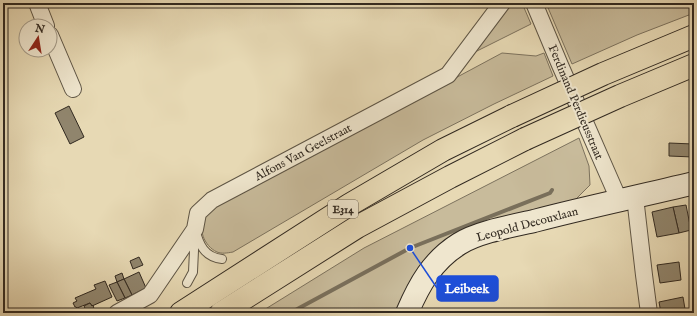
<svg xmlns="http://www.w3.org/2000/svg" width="697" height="316" font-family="'IM FELL English',serif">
  <rect width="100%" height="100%" fill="#e7d9b4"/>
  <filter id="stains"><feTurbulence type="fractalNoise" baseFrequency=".005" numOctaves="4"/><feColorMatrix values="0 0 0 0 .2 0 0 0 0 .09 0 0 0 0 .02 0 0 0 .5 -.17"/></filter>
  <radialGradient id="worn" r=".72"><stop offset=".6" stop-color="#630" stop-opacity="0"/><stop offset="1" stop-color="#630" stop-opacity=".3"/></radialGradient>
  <g fill="#c8bb9b" stroke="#7c725e">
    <path d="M511 3H522L531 24 473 53Z"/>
    <path d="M546 3H694V13L637 35 572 64Z"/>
    <path d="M502 53 536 56 544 53 553 76 494 104 423 140 233 252C227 253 222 254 217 252 204 246 197 228 205 216 207 212 212 210 215 207Z"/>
    <path d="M579 138 589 166 590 185 575 200 457 231 432 251 408 285 397 313H259L364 248Z"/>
  </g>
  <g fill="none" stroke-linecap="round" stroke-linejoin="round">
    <path stroke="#796f5b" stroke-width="4" d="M290 313 410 248 550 193 552 190"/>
  </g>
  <g fill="#90856d" stroke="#312920">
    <path d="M69 106 84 137 70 144 55 113Z"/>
    <path d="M669 143 693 144V157L669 156Z"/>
    <path d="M686 205 691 230 679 233 673 207Z"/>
    <path d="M673 207 679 233 657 237 652 212Z"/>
    <path d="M139 257 143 265 133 269 130 261Z"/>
    <path d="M679 262 681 280 660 283 657 265Z"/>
    <path d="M139 272 146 288 132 295 124 279Z"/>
    <path d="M122 273 124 279 117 282 115 276Z"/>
    <path d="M124 279 132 295 125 298 117 282Z"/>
    <path d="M105 281 112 297 92 306 90 303 77 308 76 307H75L73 303 77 301 75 298 96 289 94 285Z"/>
    <path d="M117 282 125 298 117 301 109 285Z"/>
    <path d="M683 297 685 309 661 313 659 302Z"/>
    <path d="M90 303 92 306 93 305 95 313H87L84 306Z"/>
  </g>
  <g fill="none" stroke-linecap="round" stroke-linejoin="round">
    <defs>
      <path id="lane" d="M187 283 193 272 195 229C199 244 204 257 222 259"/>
      <g id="street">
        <path d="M37 3 46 26"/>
        <path d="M534 3 560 65 619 200"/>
        <path d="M50 35 73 89"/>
        <path d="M635 197 644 275 649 313"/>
        <path d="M117 313 150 295 195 229 198 213 212 200 448 75 502 3"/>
      </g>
      <path id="secondary" d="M407 313C419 285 432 261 459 244 478 232 512 226 534 221 587 207 641 196 694 183"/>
      <g id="highway">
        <path d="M181 313 349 205 443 150 512 116"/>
        <path d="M221 313 357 227 450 177 525 139"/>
      </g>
    </defs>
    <use href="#lane" stroke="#5e5545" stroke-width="10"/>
    <use href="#street" stroke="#5e5545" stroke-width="18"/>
    <use href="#secondary" stroke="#312920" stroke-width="24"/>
    <use href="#highway" stroke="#312920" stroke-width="24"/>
    <use href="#lane" stroke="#efe6ce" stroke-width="8"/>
    <use href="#street" stroke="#efe6ce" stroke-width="16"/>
    <use href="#secondary" stroke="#efe6ce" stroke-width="22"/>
    <use href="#highway" stroke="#e7d9b4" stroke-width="22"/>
    <defs>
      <g id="highway-bridge">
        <path d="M512 116 603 74 694 36"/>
        <path d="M525 139 620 96 694 65"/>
      </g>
    </defs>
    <use href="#highway-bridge" stroke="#312920" stroke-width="24" stroke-linecap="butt"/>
    <use href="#highway-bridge" stroke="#e7d9b4" stroke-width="22"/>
  </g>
  <g text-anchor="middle" stroke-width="4" stroke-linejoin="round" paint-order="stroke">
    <rect fill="#efe6ce" stroke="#6a6254" stroke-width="1" x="328" y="200" width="30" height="18" rx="3"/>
    <g font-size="11" font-weight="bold" fill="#312920">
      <text x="343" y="213">E314</text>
    </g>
    <g font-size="12" fill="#312920" stroke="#efe6ce">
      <text transform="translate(576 102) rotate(67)" y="4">Ferdinand Perdieusstraat</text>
      <text transform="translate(303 152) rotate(-28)" y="4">Alfons Van Geelstraat</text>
      <text transform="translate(527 224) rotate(-15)" y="4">Leopold Decouxlaan</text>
    </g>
  </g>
  <path fill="none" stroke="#1d4ed8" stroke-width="1.5" d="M410 248L437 288"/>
  <circle fill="#1d4ed8" stroke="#efe6ce" stroke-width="1.5" cx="410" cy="248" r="4"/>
  <rect fill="#1d4ed8" stroke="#1d4ed8" stroke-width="1.5" x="437" y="276" width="61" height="25" rx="4"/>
  <g font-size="13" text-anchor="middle" font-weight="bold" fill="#fff">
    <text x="467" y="293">Leibeek</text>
  </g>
  <rect width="697" height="316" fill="none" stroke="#e7d9b4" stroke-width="16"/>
  <rect x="4" y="4" width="689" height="308" fill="none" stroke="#312920" stroke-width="2"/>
  <rect x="8" y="8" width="681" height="300" fill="none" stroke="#312920"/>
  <g transform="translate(38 38) rotate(12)"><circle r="19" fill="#efe6ce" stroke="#a39a88"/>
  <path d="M0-3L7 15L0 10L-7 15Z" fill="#8f2418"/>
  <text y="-6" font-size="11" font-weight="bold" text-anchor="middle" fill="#312920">N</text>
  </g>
  <rect width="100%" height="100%" filter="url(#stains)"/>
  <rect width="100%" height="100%" fill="url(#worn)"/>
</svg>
